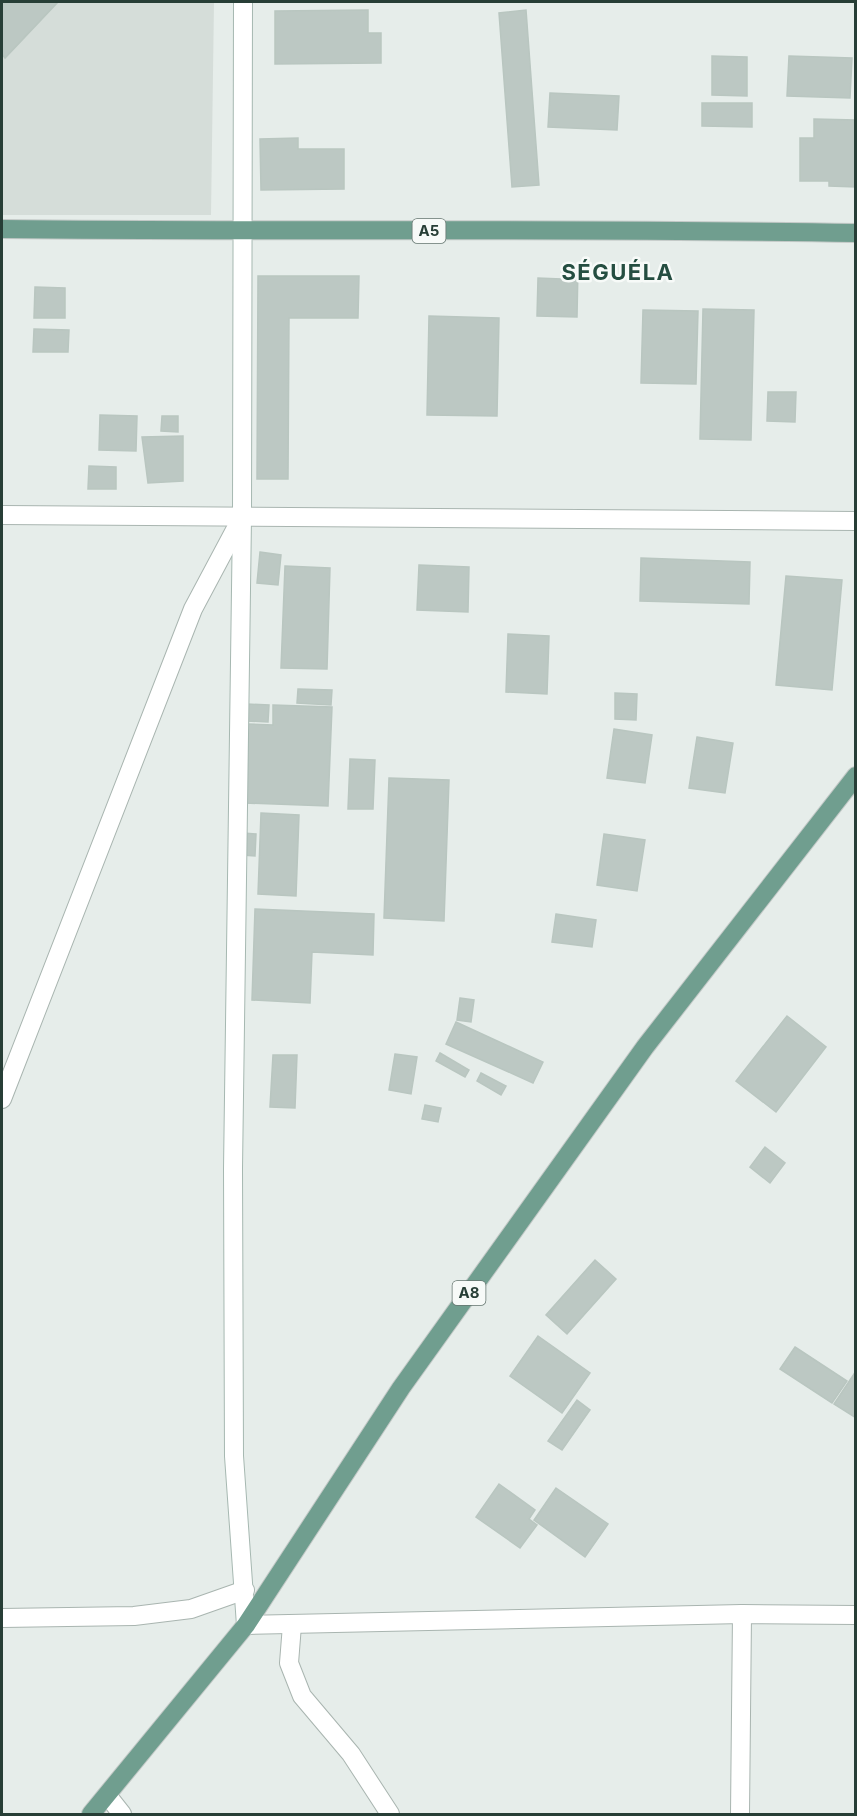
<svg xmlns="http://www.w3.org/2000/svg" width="857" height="1816" font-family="Inter,sans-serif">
  <rect width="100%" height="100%" fill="#e6edea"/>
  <path fill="#d5ddd9" d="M2 2H214L211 215H2Z"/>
  <g fill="#bcc8c3" stroke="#b9c6c0" stroke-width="1.5">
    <path d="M2 2H58L5 58 2 54Z"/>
    <path d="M368 10V33H381V63L275 64V11Z"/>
    <path d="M526 10 539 185 512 187 499 13Z"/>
    <path d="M712 56 747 57V96L712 95Z"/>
    <path d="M789 56 852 58 850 98 787 96Z"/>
    <path d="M550 93 619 96 617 130 548 127Z"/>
    <path d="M702 103H752V127L702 126Z"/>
    <path d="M814 119 856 120V187L829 186V181H800V138H814Z"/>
    <path d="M298 138V149H344V189L261 190 260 139Z"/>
    <path d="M563 267H578L577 317 537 316 538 278 562 279Z"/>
    <path d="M258 276H359L358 318H289L288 479H257Z"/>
    <path d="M35 287 65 288V318H34Z"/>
    <path d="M703 309 754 310 751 440 700 439Z"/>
    <path d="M643 310 698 311 696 384 641 383Z"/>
    <path d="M429 316 499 318 497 416 427 415Z"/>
    <path d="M34 329 69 330 68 352H33Z"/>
    <path d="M768 392H796L795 422 767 421Z"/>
    <path d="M100 415 137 416 136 451 99 450Z"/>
    <path d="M162 416H178V432L161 431Z"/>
    <path d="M183 436V481L148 483 142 437Z"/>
    <path d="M89 466 116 467V489H88Z"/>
    <path d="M260 552 281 555 278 585 257 583Z"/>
    <path d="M641 558 750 562 749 604 640 601Z"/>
    <path d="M419 565 469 567 468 612 417 610Z"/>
    <path d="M285 566 330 568 327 669 281 668Z"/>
    <path d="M786 576 842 580 832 690 776 685Z"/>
    <path d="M508 634 549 636 547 694 506 692Z"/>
    <path d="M298 689 332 690 331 705 297 703Z"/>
    <path d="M615 693 637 694 636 720 615 719Z"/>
    <path d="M247 704 269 705 268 722 247 721Z"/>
    <path d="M273 705 332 707 328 806 245 803 248 724 273 725Z"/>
    <path d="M614 729 652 735 645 783 607 778Z"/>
    <path d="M697 737 733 743 725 793 689 788Z"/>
    <path d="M350 759 375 760 373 809H348Z"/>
    <path d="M389 778 449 780 444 921 384 918Z"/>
    <path d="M261 813 299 815 296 896 258 894Z"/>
    <path d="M243 833 256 834 255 856 242 855Z"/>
    <path d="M604 834 645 840 637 891 597 885Z"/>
    <path d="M255 909 374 914 373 955 312 952 310 1003 252 1000Z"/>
    <path d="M556 914 596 920 592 947 552 942Z"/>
    <path d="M460 998 474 1000 471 1022 457 1020Z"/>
    <path d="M787 1016 826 1047 776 1112 736 1081Z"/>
    <path d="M456 1022 543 1062 533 1083 446 1044Z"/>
    <path d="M440 1053 469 1070 465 1077 436 1061Z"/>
    <path d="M395 1054 417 1057 411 1094 389 1090Z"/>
    <path d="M273 1055H297L295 1108 270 1107Z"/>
    <path d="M481 1073 506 1086 501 1095 477 1081Z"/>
    <path d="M425 1105 441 1108 438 1122 422 1119Z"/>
    <path d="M765 1147 785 1163 770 1183 750 1167Z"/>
    <path d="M595 1260 616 1279 567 1334 546 1315Z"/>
    <path d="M538 1336 590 1373 562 1413 510 1376Z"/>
    <path d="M795 1347 847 1381 832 1403 780 1369Z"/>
    <path d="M856 1371V1418L834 1404Z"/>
    <path d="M577 1400 590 1410 562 1450 548 1441Z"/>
    <path d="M499 1484 535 1510 529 1519 537 1525 520 1548 476 1517Z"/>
    <path d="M556 1488 608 1524 585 1557 534 1520Z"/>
  </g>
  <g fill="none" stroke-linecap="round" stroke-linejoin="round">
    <defs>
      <g id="street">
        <path d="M2 515 856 521"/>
        <path d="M2 1099 193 609 242 517"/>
        <path d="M2 1618 134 1616 191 1609 245 1590"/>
        <path d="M246 1625 742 1614 856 1615"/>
        <path d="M292 1625 289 1663 302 1696 351 1754 390 1814"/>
        <path d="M107 1795 122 1814"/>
        <path d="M740 1814 742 1614"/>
      </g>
      <path id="secondary" d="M243 2 242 517 233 1169 234 1456 246 1625"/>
      <g id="primary">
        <path d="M2 229C286 232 571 228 856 233"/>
        <path d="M91 1814 246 1625 401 1388 645 1047 856 776"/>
      </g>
    </defs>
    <use href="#street" stroke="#a9b5b0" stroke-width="20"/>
    <use href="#secondary" stroke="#a6b8b1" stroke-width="20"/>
    <use href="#primary" stroke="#c3c9c7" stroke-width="20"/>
    <use href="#street" stroke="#fff" stroke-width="18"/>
    <use href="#secondary" stroke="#fff" stroke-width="18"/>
    <use href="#primary" stroke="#709e8f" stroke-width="18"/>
  </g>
  <g text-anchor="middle" stroke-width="5" stroke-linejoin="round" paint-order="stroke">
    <g fill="#f7faf8" stroke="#657670" stroke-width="1.5">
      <rect x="412.5" y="219" width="33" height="24" rx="4.5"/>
      <rect x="452.5" y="1281" width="33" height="24" rx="4.5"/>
    </g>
    <g font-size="15" font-weight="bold" fill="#273e36">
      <text x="429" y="236">A5</text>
      <text x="469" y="1298">A8</text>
    </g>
    <g font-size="22" font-weight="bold" letter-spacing="1.5" fill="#254e41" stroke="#f7faf8">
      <text x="618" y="280">SÉGUÉLA</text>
    </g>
  </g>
  <rect width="857" height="1816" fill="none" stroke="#273e36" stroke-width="6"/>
</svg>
